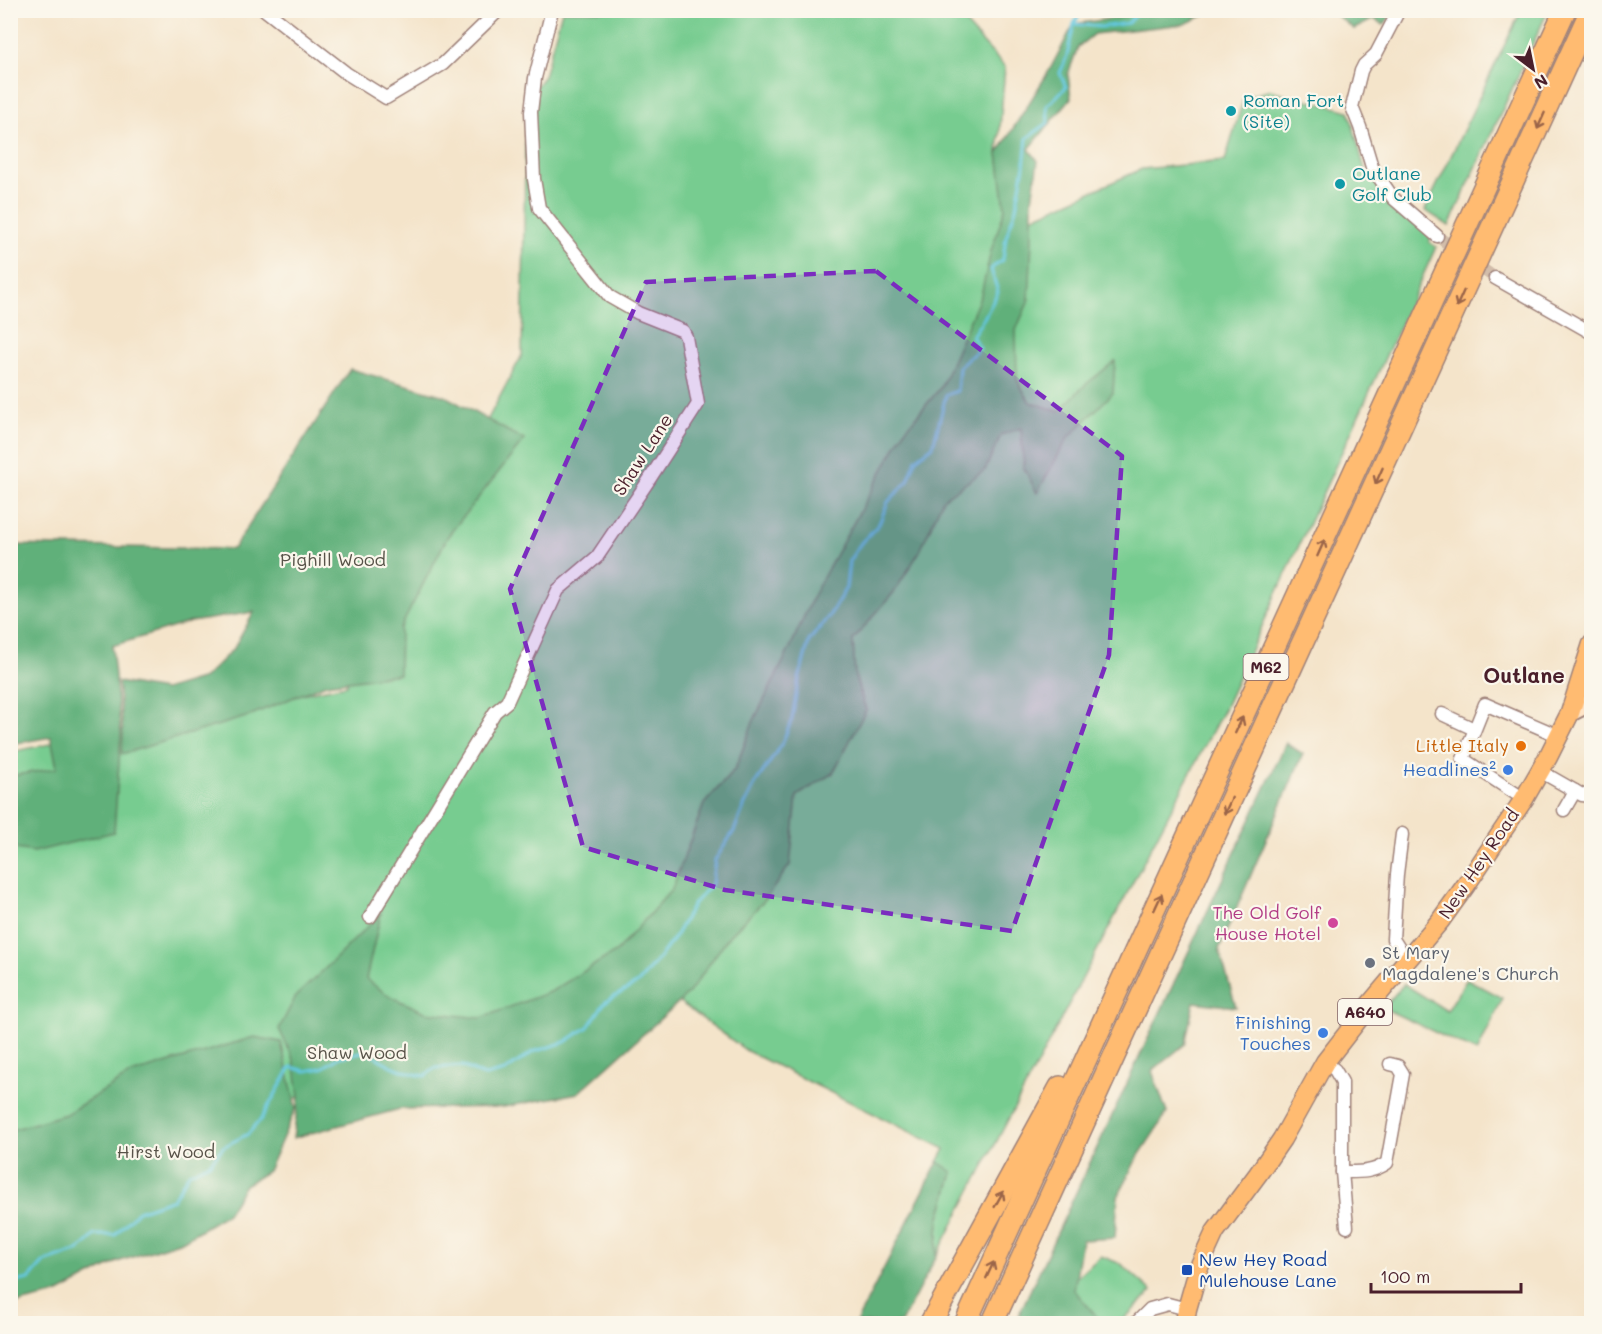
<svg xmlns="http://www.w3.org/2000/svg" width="1602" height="1334" font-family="Mali,sans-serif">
  <rect width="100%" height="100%" fill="#fbf7ec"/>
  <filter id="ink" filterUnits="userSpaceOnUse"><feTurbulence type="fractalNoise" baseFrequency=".0167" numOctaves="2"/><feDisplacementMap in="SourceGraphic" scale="12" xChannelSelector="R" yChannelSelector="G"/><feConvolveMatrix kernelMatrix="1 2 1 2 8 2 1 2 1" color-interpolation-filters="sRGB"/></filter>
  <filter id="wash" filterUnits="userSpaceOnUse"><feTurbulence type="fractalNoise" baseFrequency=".008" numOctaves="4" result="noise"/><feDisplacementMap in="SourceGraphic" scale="24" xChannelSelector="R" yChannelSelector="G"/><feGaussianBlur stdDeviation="1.35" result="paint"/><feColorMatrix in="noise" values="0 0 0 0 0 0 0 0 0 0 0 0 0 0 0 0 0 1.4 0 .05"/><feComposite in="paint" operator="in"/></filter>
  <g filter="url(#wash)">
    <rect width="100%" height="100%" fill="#f4e4ca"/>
    <g fill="#77cc90" stroke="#60765e" stroke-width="1.5">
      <path d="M562 11H954L1005 67 998 153 1006 209 998 233 1142 169 1225 161 1244 97 1271 90 1349 111 1365 170 1432 235 1429 242 1436 247 1224 709 936 1257 939 1221 953 1173 938 1162 945 1149 747 1051 666 992 319 1084 25 1266 11 1265 10 752 346 685 522 355 526 99 544 76Z"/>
      <path d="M1521 11H1548L1449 226 1425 210Z"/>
      <path d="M1467 979 1503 998 1477 1052 1383 1008 1404 984 1447 1011Z"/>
      <path d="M1101 1256 1121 1264 1152 1291 1120 1323 1103 1324 1087 1315 1070 1283Z"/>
    </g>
    <g fill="#61b07a" stroke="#566852" stroke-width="1.5">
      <path d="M1133 11H1213L1185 24 1094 34 1078 47 1068 74 1071 98 1029 149 1038 161 1032 200V240L1029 300 1016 330 1017 380 1030 402 1059 411 1085 385 1115 361 1113 393 1068 438 1037 493 1024 468 1021 428 1001 435 985 470 943 499 920 551 895 591 853 640 855 676 866 710 833 773 797 796 790 865 763 902 729 936 689 993 578 1093 504 1107 400 1109 293 1138 299 1097 294 1060 279 1029 296 996 331 963 381 913 366 979 389 996 425 1012 481 1018 552 991 617 951 672 889 704 804 735 769 754 720 789 650 814 594 905 430 941 387 981 295 991 251 1005 209 998 153 1049 71 1074 24 1121 17Z"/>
      <path d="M1331 11H1394L1384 25 1374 19 1354 29Z"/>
      <path d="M350 369 445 396 524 440 448 536 400 629 399 674 326 684 246 717 122 754 123 734 118 682 164 690 204 678 234 648 254 612 191 622 112 646 121 734 114 832 34 852 11 848V776L57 768 51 737 11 744V545L233 549Z"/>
      <path d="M1286 743 1303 754 1219 949 1236 1007 1194 1002 1185 1044 1152 1071 1167 1113 1136 1160 1118 1197 1115 1238 1082 1240 1074 1290 1099 1319 1110 1323H1015Z"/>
      <path d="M254 1037 281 1042 296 1108 268 1171 245 1185 227 1214 182 1241 117 1262 57 1294 11 1305V1128L15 1129 66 1114 131 1074Z"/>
      <path d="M938 1162 953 1172 939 1221 936 1257 901 1323H856Z"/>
    </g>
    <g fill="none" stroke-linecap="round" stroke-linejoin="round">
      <g stroke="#62c7e0" stroke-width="3">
        <path d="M1074 24 1082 10"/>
        <path d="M10 1283 29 1279 44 1262 79 1250 95 1235H115L138 1211 173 1199 189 1173 210 1163 223 1147 248 1134 261 1119 291 1067 306 1071 322 1068 340 1057 365 1051C386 1063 401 1073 425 1076L435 1068 462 1066 485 1076 505 1071 533 1052 565 1042 588 1027 605 1002 638 983 660 957 676 935 694 903 712 884 715 860 734 831 745 804 756 782 781 746 792 719 798 683 809 641 829 616 846 588 849 561 861 543 879 524 888 502 908 481 916 459 933 446 946 395 957 391 959 367 980 348 972 336 984 318 998 292 991 269 1003 259 1006 237 1016 208 1024 166 1027 138 1048 123 1047 106 1066 87 1060 73 1067 56 1074 24 1101 27 1128 23 1140 10"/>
      </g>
    </g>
  </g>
  <g filter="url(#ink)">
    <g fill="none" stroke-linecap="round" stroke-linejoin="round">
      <path stroke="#d2bdaa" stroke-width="12" stroke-dasharray="12 6" stroke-linecap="butt" d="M1437 236 1495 278"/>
      <defs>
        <g id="street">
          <path d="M265 10 346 73 386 98 443 64 499 10"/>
          <path d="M1399 10 1376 54 1364 65 1361 71 1352 107 1360 127 1372 167 1393 198 1437 236"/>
          <path d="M1495 278 1592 333"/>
          <path d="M1442 714 1474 729"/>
          <path d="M1540 771 1582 795 1592 796"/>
          <path d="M1524 799 1463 759 1485 704 1559 736"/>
          <path d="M1564 810 1575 791"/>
          <path d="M1402 834 1397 874 1393 939 1400 950 1409 959"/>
          <path d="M370 917 495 712 507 702 558 590 597 557 647 483 698 404 686 337 683 331 638 313 610 297 539 208 534 179 531 112 535 78 552 10"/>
          <path d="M1325 1062 1335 1070 1342 1082V1172L1347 1227"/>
          <path d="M1342 1172C1360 1172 1372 1173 1387 1163L1403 1074 1398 1066 1390 1064"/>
          <path d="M1135 1324 1150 1309 1168 1304 1187 1309"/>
        </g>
        <path id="secondary" d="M1570 713 1592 702"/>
        <path id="primary" d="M1185 1324 1187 1309 1199 1267 1215 1232 1258 1174 1282 1139 1325 1062 1371 1003 1440 921 1466 885 1524 799 1548 757 1570 713 1592 644"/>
        <g id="highway">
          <path d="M930 1324 1060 1087"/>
          <path d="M965 1324 1565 10"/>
          <path d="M992 1324 1591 10"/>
        </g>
      </defs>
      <use href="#street" stroke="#9f827a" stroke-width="15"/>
      <use href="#secondary" stroke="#9f827a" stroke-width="20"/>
      <use href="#primary" stroke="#9f827a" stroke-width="21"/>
      <use href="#highway" stroke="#9f827a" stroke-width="24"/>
      <use href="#street" stroke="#fff" stroke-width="12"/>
      <use href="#secondary" stroke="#ffe4c6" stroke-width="16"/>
      <use href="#primary" stroke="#ffbb71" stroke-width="18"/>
      <use href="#highway" stroke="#ffbb71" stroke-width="21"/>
    </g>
    <defs><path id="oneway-shaft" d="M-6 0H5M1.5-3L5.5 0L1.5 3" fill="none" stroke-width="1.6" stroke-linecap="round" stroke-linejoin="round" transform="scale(1.5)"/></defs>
    <g stroke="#9b654a">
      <use href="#oneway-shaft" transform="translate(1541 121) rotate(114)"/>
      <use href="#oneway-shaft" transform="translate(1460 299) rotate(114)"/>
      <use href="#oneway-shaft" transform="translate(1379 476) rotate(114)"/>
      <use href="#oneway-shaft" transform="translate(1321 548) rotate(-66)"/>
      <use href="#oneway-shaft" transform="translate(1239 725) rotate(-65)"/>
      <use href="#oneway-shaft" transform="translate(1228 806) rotate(115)"/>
      <use href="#oneway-shaft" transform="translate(1158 902) rotate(-65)"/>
      <use href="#oneway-shaft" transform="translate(999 1199) rotate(-61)"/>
      <use href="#oneway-shaft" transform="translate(990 1270) rotate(-65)"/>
    </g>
  </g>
  <path fill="#7b2cbf" fill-opacity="0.2" stroke="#7b2cbf" stroke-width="4.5" stroke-dasharray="12 8" stroke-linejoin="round" d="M876 271 1122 456 1109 655 1012 931 725 890 583 847 510 589 646 282Z"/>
  <g fill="#0f9aa8" stroke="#fbf7ec" stroke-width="2">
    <circle cx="1231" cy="111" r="6"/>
    <circle cx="1340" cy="184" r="6"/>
  </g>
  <circle fill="#e8710a" stroke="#fbf7ec" stroke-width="2" cx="1521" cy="746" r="6"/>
  <g fill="#3f7fe0" stroke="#fbf7ec" stroke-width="2">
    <circle cx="1508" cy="770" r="6"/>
    <circle cx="1323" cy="1033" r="6"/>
  </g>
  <circle fill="#d1479c" stroke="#fbf7ec" stroke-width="2" cx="1333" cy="923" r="6"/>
  <circle fill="#6b7280" stroke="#fbf7ec" stroke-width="2" cx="1370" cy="963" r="6"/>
  <rect fill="#1a4fb4" stroke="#fbf7ec" stroke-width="2" x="1181" y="1264" width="12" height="12" rx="3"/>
  <g text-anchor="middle" stroke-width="4.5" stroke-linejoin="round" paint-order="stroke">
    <g fill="#fbf7ec" stroke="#7f6065" stroke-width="1.5">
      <rect x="1243.5" y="654" width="45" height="26" rx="4.5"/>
      <rect x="1338" y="999" width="54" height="26" rx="4.5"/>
    </g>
    <g font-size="16" font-weight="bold" fill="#4a1f2b">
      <text x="1266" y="673">M62</text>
      <text x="1365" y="1018">A640</text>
    </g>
    <g font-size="18" fill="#0d838f" stroke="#fbf7ec" text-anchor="start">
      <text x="1243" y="107">Roman Fort<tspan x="1243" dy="21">(Site)</tspan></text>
      <text x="1352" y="180">Outlane<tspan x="1352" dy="21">Golf Club</tspan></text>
    </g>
    <g font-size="18" fill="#4a1f2b" stroke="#fbf7ec">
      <text transform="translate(643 455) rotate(-57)" y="6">Shaw Lane</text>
      <text transform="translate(1479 864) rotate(-56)" y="6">New Hey Road</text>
    </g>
    <g font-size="18" fill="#585349" stroke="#fbf7ec">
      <text x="333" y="566">Pighill Wood</text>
      <text x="357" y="1059">Shaw Wood</text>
      <text x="166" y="1158">Hirst Wood</text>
    </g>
    <g font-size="18" fill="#c56008" stroke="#fbf7ec" text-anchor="end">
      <text x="1509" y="752">Little Italy</text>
    </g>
    <g font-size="18" fill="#366cbe" stroke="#fbf7ec" text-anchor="end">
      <text x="1496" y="776">Headlines²</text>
      <text x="1311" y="1029">Finishing<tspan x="1311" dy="21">Touches</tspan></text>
    </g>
    <g font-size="18" fill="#b23c85" stroke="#fbf7ec" text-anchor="end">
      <text x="1321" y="919">The Old Golf<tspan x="1321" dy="21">House Hotel</tspan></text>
    </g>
    <g font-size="18" fill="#5b616d" stroke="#fbf7ec" text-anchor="start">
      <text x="1382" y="959">St Mary<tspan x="1382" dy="21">Magdalene's Church</tspan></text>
    </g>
    <g font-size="18" fill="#164399" stroke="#fbf7ec" text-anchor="start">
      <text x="1199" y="1266">New Hey Road<tspan x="1199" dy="21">Mulehouse Lane</tspan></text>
    </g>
    <g font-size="21" font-weight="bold" fill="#4a1f2b" stroke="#fbf7ec">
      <text x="1524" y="683">Outlane</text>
    </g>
  </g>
  <rect width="1602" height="1334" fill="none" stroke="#fbf7ec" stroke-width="36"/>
  <g transform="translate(1533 69) rotate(148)" stroke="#fbf7ec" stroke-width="4.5" paint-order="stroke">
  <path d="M0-4.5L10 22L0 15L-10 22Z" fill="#4a1f2b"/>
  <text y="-9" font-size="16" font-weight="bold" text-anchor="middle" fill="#4a1f2b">N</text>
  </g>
  <path d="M1371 1283v9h150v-9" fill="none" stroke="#4a1f2b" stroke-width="3"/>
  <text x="1380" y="1283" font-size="18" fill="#4a1f2b" stroke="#fbf7ec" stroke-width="4.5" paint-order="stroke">100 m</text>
</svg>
